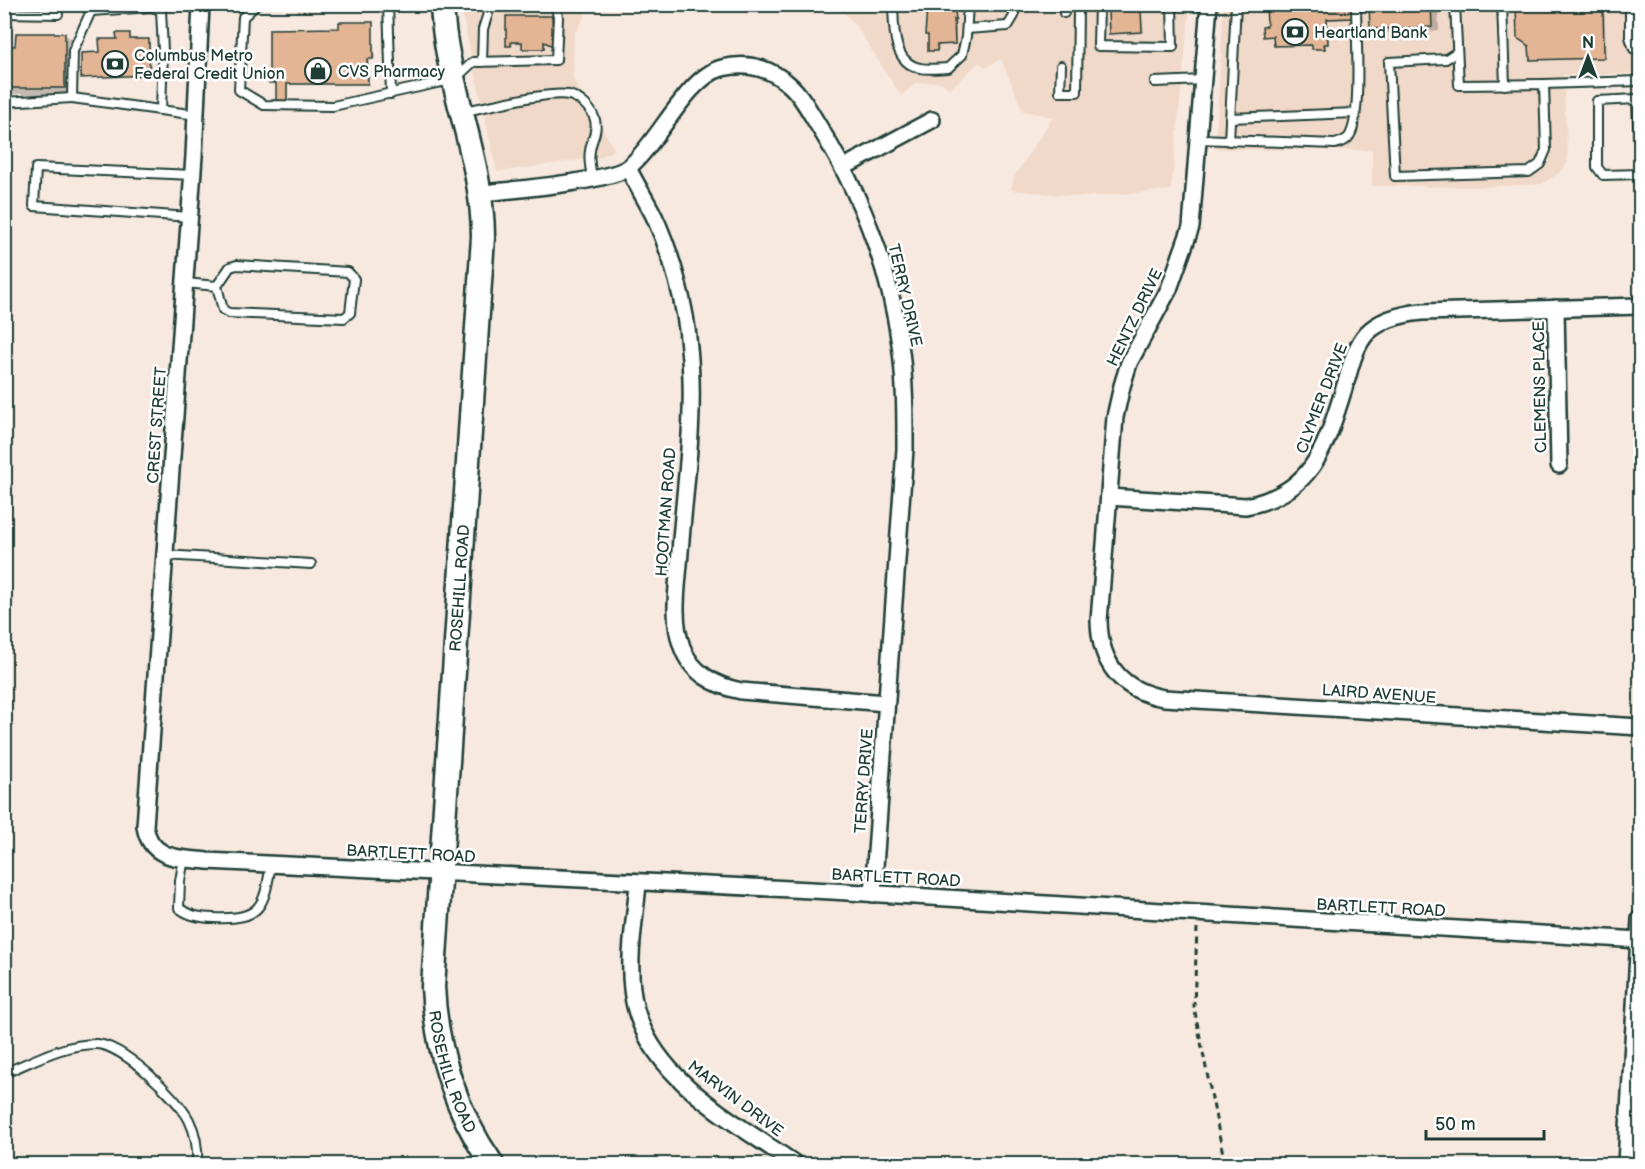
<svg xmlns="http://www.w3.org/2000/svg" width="1645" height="1169" font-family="'Balsamiq Sans',sans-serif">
  <rect width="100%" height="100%" fill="#f7e9df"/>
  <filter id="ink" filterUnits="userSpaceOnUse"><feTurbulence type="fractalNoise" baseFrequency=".0167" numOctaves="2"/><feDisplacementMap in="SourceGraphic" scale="12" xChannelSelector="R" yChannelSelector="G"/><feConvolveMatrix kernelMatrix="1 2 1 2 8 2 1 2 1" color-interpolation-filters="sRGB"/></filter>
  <g filter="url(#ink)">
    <g fill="#f1d9c9">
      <path d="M460 5H585V16L574 34 573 79 615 150 600 157 497 172Z"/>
      <path d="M837 5H1190L1171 190 1083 197 1011 190 1014 177 1053 117 1023 111 1001 59 987 67 978 63 950 89 940 82 916 83 901 96 857 27Z"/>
      <path d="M1224 5H1640V73L1563 75 1568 162 1558 174 1541 184 1480 187 1372 186V150L1215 149Z"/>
    </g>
    <g fill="#0003">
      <path d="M926 4H956V45H939V51L929 50Z"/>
      <path d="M1370 4H1438L1439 31 1379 33 1371 28Z"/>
      <path d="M1518 4H1604L1606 58 1531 59V45Z"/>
      <path d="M1351 5 1353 19 1328 20 1329 44H1326V49L1316 50 1314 45 1277 46 1275 37 1264 36Z"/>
      <path d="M1141 10 1144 33H1111Z"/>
      <path d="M507 18H552L554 45 545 41V50H526L524 43H513V46H510Z"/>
      <path d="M372 23 375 59H369V84L288 85V102H279L277 83 271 82 341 29Z"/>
      <path d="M64 34 75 41 76 94H4V48H17Z"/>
      <path d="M129 34 131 40 150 41 151 75 83 77 101 54Z"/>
    </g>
    <g fill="#e4b595" stroke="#1f3d34" stroke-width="1.5">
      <path d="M923 4H954L956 19H954L955 44 937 45V51H928V35H925L927 8 923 9Z"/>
      <path d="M1266 4H1351L1352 18 1327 19 1328 44H1324L1325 49H1312V45L1274 46 1273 36 1263 37 1262 27 1267 26Z"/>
      <path d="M1369 4H1431L1432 27 1370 29Z"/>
      <path d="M1516 4H1603L1604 58 1530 60 1529 46 1517 38Z"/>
      <path d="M1141 9 1142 32 1109 34 1108 10Z"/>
      <path d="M506 16H552L553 46 544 42V49H522V42H511V46H506Z"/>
      <path d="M339 22H373V59H367L368 84H287V102H276V83H269V29L339 28Z"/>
      <path d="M16 33H65V88H4V46H15Z"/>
      <path d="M116 33H130V39H149V75L81 78V53L100 52 99 39H117Z"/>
    </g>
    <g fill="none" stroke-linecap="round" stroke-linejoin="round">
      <defs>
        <g id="lane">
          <path d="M91 4V11L73 51 72 98 197 115"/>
          <path d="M257 4 243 17 239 90 264 105 333 106 455 79 473 62 556 60 558 17 555 4"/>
          <path d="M388 4 391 94"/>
          <path d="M893 4C894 26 892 63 920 68 929 70 940 68 948 68L962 55 966 37 968 4"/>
          <path d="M1099 4 1098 46 1173 47 1172 4"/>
          <path d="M1455 4 1459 85 1544 84 1546 150 1540 164 1529 172 1395 176 1389 62 1446 59 1457 52"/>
          <path d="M1502 4 1505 85"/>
          <path d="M1630 4V37L1634 49 1640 51"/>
          <path d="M91 11 152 7 161 10 163 51 161 110"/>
          <path d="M4 13 58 14"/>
          <path d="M1064 13V4"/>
          <path d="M967 29 1008 26 1014 16V4"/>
          <path d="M482 62 483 29 491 4"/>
          <path d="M1061 66 1060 92H1077L1078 9 1074 4"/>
          <path d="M1155 82 1204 80"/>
          <path d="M1544 84 1640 81"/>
          <path d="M4 102 72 98"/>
          <path d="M464 111C489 107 546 91 569 95 580 98 592 109 595 120 598 132 591 140 590 151 588 159 591 170 592 178"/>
          <path d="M1230 118 1355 113"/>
          <path d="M1199 139 1335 144C1341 142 1347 141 1350 135 1362 113 1356 33 1356 4"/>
          <path d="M1229 141 1236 4"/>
          <path d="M1640 171 1637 99 1597 101V167L1603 175 1640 174"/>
          <path d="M190 217 34 206 36 168 193 175"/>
          <path d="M185 283 217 286 223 310 229 313 344 318 350 313 354 279 348 272 237 265 230 267 217 286"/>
          <path d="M164 555 311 564"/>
          <path d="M184 858 180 881 179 908C189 916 202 918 214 918 261 920 264 907 271 864"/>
          <path d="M4 1073C34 1061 63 1044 96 1044 122 1044 177 1097 189 1120 196 1134 198 1149 197 1164"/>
        </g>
        <g id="street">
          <path d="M201 4 194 156 145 826C150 860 180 858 207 861L831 891 1640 940"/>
          <path d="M1209 4 1191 227 1169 289 1129 363 1122 386 1115 417 1099 621C1100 664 1122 691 1164 698L1640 727"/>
          <path d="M844 167 932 120"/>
          <path d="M628 168C636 184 646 200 654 216 672 255 686 305 689 348 696 415 685 485 680 552 678 583 671 618 682 647 691 673 716 686 741 691L886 703"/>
          <path d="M482 193C510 190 610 182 629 167 658 143 687 77 722 68 743 63 764 66 782 79 799 90 808 109 818 125 860 192 889 266 900 344 905 379 905 414 905 449L873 894"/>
          <path d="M1556 308 1559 465"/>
          <path d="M1109 497 1246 506C1318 492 1327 440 1347 379 1351 364 1356 345 1367 333 1381 319 1403 314 1422 312L1640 306"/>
          <path d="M638 884C635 918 628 955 632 989 641 1075 732 1119 795 1164"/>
          <path d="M1626 1164 1640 919"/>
        </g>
        <g id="secondary">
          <path id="s1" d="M442 4C445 83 483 157 483 237L433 987C436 1050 456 1112 492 1164"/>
        </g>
      </defs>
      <use href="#lane" stroke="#1f3d34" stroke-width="12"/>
      <use href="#street" stroke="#1f3d34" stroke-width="20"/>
      <use href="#secondary" stroke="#1f3d34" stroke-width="27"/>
      <path stroke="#1f3d34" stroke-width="3" stroke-dasharray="6 4.5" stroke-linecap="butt" d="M1197 928 1194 1007 1225 1164"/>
      <use href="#lane" stroke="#fff" stroke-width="8"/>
      <use href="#street" stroke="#fff" stroke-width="15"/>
      <use href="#secondary" stroke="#fff" stroke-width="22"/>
    </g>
  </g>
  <defs>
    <symbol id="bank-ring" viewBox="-11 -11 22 22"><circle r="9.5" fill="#fff" stroke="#1f3d34" stroke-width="1.5"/><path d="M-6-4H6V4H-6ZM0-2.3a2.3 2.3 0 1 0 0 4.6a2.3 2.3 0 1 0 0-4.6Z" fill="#1f3d34"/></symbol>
    <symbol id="shop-ring" viewBox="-11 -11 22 22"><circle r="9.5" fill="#fff" stroke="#1f3d34" stroke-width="1.5"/><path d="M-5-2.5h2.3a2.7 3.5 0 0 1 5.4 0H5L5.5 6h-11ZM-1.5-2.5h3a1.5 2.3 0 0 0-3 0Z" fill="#1f3d34"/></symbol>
  </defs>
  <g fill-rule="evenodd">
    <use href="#bank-ring" x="1280" y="17" width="30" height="30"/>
    <use href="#bank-ring" x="100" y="49" width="30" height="30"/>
    <use href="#shop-ring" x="303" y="56" width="30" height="30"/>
  </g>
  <g text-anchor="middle" stroke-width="5" stroke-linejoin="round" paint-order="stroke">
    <g font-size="16" fill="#1f3d34" stroke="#fff" text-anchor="start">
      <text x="1314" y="38">Heartland Bank</text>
      <text x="134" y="61">Columbus Metro<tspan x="134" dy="18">Federal Credit Union</tspan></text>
      <text x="338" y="77">CVS Pharmacy</text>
    </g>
    <g font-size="16" fill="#1f3d34" stroke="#fff">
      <text transform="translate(906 295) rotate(77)" y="6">TERRY DRIVE</text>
      <text transform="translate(1134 317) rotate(-64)" y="6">HENTZ DRIVE</text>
      <text transform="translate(1539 387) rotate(-91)" y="6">CLEMENS PLACE</text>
      <text transform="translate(1321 398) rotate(-69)" y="6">CLYMER DRIVE</text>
      <text transform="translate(156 425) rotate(-86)" y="6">CREST STREET</text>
      <text transform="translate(665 512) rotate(-86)" y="6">HOOTMAN ROAD</text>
      <text transform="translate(459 588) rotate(-86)" y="6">ROSEHILL ROAD</text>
      <text transform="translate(1379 693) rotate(4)" y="6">LAIRD AVENUE</text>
      <text transform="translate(863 781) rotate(-86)" y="6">TERRY DRIVE</text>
      <text transform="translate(411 853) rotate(3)" y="6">BARTLETT ROAD</text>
      <text transform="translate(896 877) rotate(3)" y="6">BARTLETT ROAD</text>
      <text transform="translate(1381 907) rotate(3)" y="6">BARTLETT ROAD</text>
      <text dy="6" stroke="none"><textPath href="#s1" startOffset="1076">ROSEHILL ROAD</textPath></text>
      <text transform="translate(736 1098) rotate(37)" y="6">MARVIN DRIVE</text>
    </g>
  </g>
  <rect width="1645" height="1169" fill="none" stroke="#fff" stroke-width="24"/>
  <rect x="12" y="12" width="1621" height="1145" fill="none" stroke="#1f3d34" stroke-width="2" filter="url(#ink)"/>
  <g transform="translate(1588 57)" stroke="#ffffff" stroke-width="4.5" paint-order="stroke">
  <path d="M0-4.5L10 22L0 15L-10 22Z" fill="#1f3d34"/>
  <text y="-9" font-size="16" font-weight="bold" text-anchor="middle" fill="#1f3d34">N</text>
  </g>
  <path d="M1426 1130v9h118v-9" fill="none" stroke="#1f3d34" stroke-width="3"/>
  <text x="1435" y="1130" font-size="18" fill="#1f3d34" stroke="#ffffff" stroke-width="4.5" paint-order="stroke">50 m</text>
</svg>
